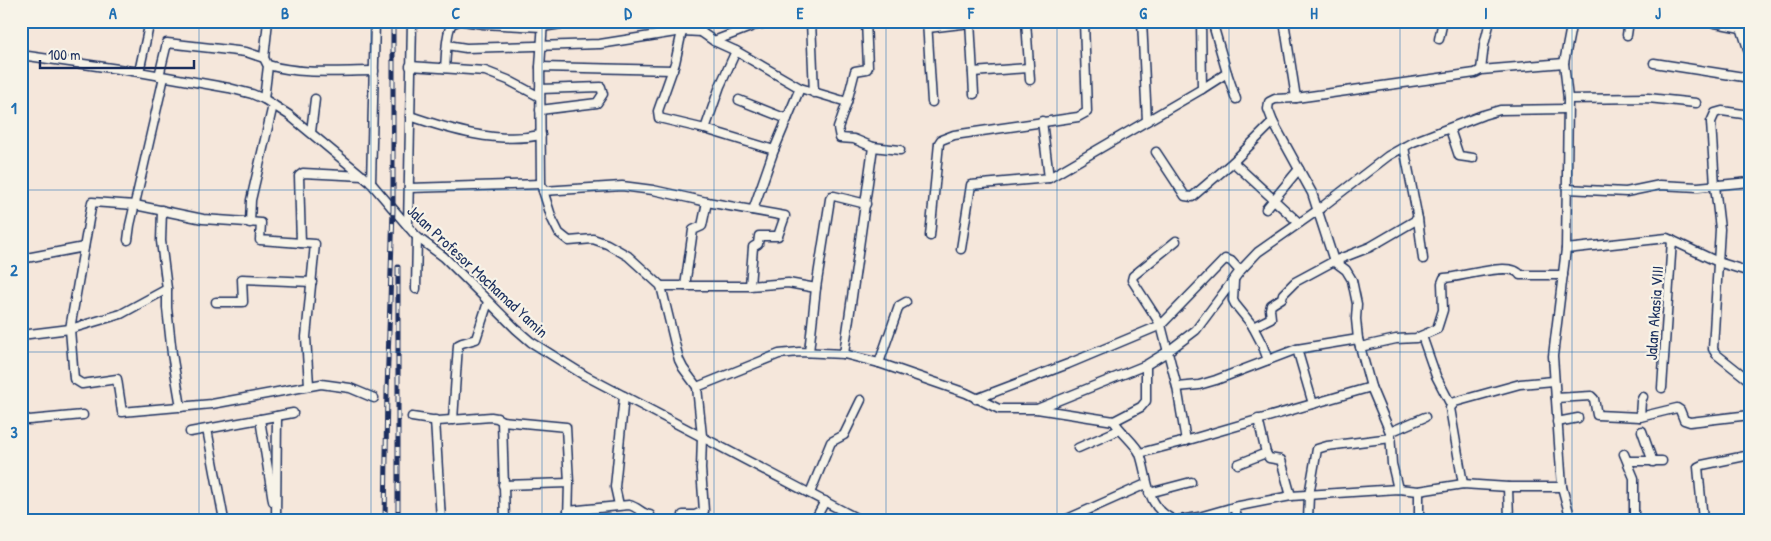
<svg xmlns="http://www.w3.org/2000/svg" width="1771" height="541" font-family="'Patrick Hand',sans-serif">
  <rect width="100%" height="100%" fill="#f5e7db"/>
  <filter id="ink" filterUnits="userSpaceOnUse"><feTurbulence type="fractalNoise" baseFrequency=".02" numOctaves="2"/><feDisplacementMap in="SourceGraphic" scale="10" xChannelSelector="R" yChannelSelector="G"/><feConvolveMatrix kernelMatrix="1 2 1 2 8 2 1 2 1" color-interpolation-filters="sRGB"/></filter>
  <g filter="url(#ink)">
    <g fill="none" stroke-linecap="round" stroke-linejoin="round">
      <defs>
        <g id="street">
          <path d="M463 21 483 24 542 27 581 21"/>
          <path d="M701 21V32L714 41 736 51 800 88 847 102 838 128 840 138 854 139 873 147 844 354"/>
          <path d="M811 21 814 93"/>
          <path d="M927 21 932 102"/>
          <path d="M970 21 974 94"/>
          <path d="M1026 21 1030 80"/>
          <path d="M1142 21 1147 121"/>
          <path d="M1212 21 1227 73 1236 99"/>
          <path d="M1284 21 1296 98"/>
          <path d="M1705 21 1741 28"/>
          <path d="M1739 21 1750 55"/>
          <path d="M928 28 970 23"/>
          <path d="M682 31 675 63 658 111 659 118 705 129 774 150"/>
          <path d="M1627 35 1629 21"/>
          <path d="M1439 39 1443 21"/>
          <path d="M714 41 753 26 775 21"/>
          <path d="M447 45 466 48 600 44 682 31 701 32"/>
          <path d="M21 55 139 72 229 88 252 94 264 99 289 115 371 183 417 237 444 257 516 329 531 342 584 375 624 396 860 520"/>
          <path d="M264 58 268 21"/>
          <path d="M1654 63 1750 78"/>
          <path d="M268 65C302 75 339 71 374 71"/>
          <path d="M410 66 485 71 508 80 540 97"/>
          <path d="M540 67 543 21"/>
          <path d="M445 68C446 59 446 31 452 24 454 22 457 22 459 21"/>
          <path d="M673 70 540 67 541 184 552 219 559 233 569 241 593 239 607 244 628 256 661 286 679 360 683 368 697 387 702 436 701 469 704 511 695 515H683V520"/>
          <path d="M1481 70 1484 45 1490 21"/>
          <path d="M139 72 150 21"/>
          <path d="M973 72 1029 68"/>
          <path d="M159 76 167 43 246 52 264 58 268 66 264 99"/>
          <path d="M1202 89 1227 73"/>
          <path d="M1568 99 1648 98 1696 103"/>
          <path d="M739 100 787 119"/>
          <path d="M847 102 855 71 867 69 868 67 866 21"/>
          <path d="M540 110 597 103 603 94 601 87 540 89"/>
          <path d="M1750 115 1722 111 1715 113 1711 122 1715 186 1720 229 1713 349 1716 354 1750 381"/>
          <path d="M410 116C451 130 497 144 541 135"/>
          <path d="M1042 121 1049 178"/>
          <path d="M705 129 720 86 736 51"/>
          <path d="M1450 129 1459 156 1473 158"/>
          <path d="M311 132 315 99"/>
          <path d="M873 147 900 150"/>
          <path d="M1404 147 1418 219 1423 259"/>
          <path d="M1156 152 1185 196 1192 197 1233 162 1273 122"/>
          <path d="M1233 162 1299 223"/>
          <path d="M371 183 375 21"/>
          <path d="M409 188 541 184"/>
          <path d="M1567 189 1626 192 1660 185 1698 187 1750 182"/>
          <path d="M543 191 622 186 653 190 707 202 785 216 778 236H759L758 244 753 247 750 286"/>
          <path d="M1266 209 1299 169"/>
          <path d="M162 210 161 241 167 289V308L172 354 181 407"/>
          <path d="M753 210 774 150 800 88"/>
          <path d="M250 223 251 200 273 105"/>
          <path d="M408 227 412 21"/>
          <path d="M930 236 939 143 941 140 954 135 1078 117 1087 112 1084 21"/>
          <path d="M128 240 130 225 164 77"/>
          <path d="M1176 241 1133 276 1132 280 1161 325 1177 387 1186 441"/>
          <path d="M301 243 260 240 261 223 203 219 135 205 92 202 70 329 74 379 82 384 117 379 122 412 212 404 321 384 350 388 374 398"/>
          <path d="M961 249 971 185 1049 178 1202 89 1201 21"/>
          <path d="M1566 249 1667 238 1718 262 1750 272"/>
          <path d="M21 259 84 247"/>
          <path d="M1234 281 1233 300 1235 304 1252 325 1262 344 1268 360"/>
          <path d="M661 286H749L788 283 816 288"/>
          <path d="M685 286 693 230 702 226 707 202"/>
          <path d="M416 289 417 237"/>
          <path d="M216 302H243L242 279 312 282"/>
          <path d="M1253 327 1271 318 1270 309 1271 305 1282 298 1283 294 1295 282 1334 261 1370 247 1418 219"/>
          <path d="M21 335 70 329 121 314 167 289"/>
          <path d="M1422 336 1436 376 1451 405"/>
          <path d="M1360 347 1396 339 1416 338 1437 329 1443 310 1442 283 1444 278C1460 278 1512 260 1520 275H1563"/>
          <path d="M1297 349 1313 404"/>
          <path d="M809 352 816 288 830 199 832 196H834L866 204"/>
          <path d="M879 363 899 306 906 302"/>
          <path d="M309 385 306 337 315 244 301 243 299 176 303 173 363 176"/>
          <path d="M697 387 779 354 799 352 844 354 879 363 966 393 999 409H1037L1114 421C1120 432 1137 445 1140 454 1149 480 1145 507 1174 520"/>
          <path d="M1177 387 1199 385 1216 380 1297 349 1358 339"/>
          <path d="M1662 388 1672 240"/>
          <path d="M1556 398 1591 396 1594 399 1597 415 1640 417 1641 401 1643 397"/>
          <path d="M976 399 1068 364 1161 325 1225 259 1231 261 1240 271"/>
          <path d="M1037 409 1146 365 1167 352 1196 330 1240 271 1258 252 1318 210 1388 156 1413 142 1483 115 1500 110 1567 109"/>
          <path d="M21 417 29 420 83 415"/>
          <path d="M412 417 438 421 491 417 497 418 502 421 505 520"/>
          <path d="M1640 417 1677 408 1680 410 1684 420 1690 422 1750 415"/>
          <path d="M260 419 273 501"/>
          <path d="M435 420 441 520"/>
          <path d="M453 420 458 345 462 343 476 339 488 302"/>
          <path d="M502 421 566 427 569 483 568 520"/>
          <path d="M1114 421 1141 407 1146 401V365"/>
          <path d="M1557 422 1578 418"/>
          <path d="M207 429 224 520"/>
          <path d="M1642 431 1653 462"/>
          <path d="M190 432 293 413"/>
          <path d="M1390 432 1425 417"/>
          <path d="M1078 448 1119 430"/>
          <path d="M1140 453 1178 443 1371 387"/>
          <path d="M1266 453 1269 458 1281 460 1291 496"/>
          <path d="M1624 454 1634 478V520"/>
          <path d="M1628 461H1662"/>
          <path d="M1238 464 1266 453 1258 419"/>
          <path d="M1463 484 1450 408 1455 402 1520 384 1554 381"/>
          <path d="M503 485 569 483"/>
          <path d="M1508 487 1509 520"/>
          <path d="M1398 489 1392 464 1390 432 1371 387 1358 339 1356 319 1357 304 1352 280 1346 270 1334 261 1312 193 1273 122 1268 109 1269 102 1275 99 1296 98 1475 73 1481 70 1564 63"/>
          <path d="M1419 491V520"/>
          <path d="M810 493 831 442 844 435 861 400"/>
          <path d="M1149 493 1191 482"/>
          <path d="M619 505 615 487 624 396"/>
          <path d="M1234 507 1238 520"/>
          <path d="M568 511 629 505C638 507 642 514 650 515"/>
          <path d="M276 520 277 416"/>
          <path d="M815 520 825 501"/>
          <path d="M1065 520 1146 484"/>
          <path d="M1179 520 1199 517 1234 507 1291 496 1398 489 1419 491 1463 484 1508 487H1562"/>
          <path d="M1308 520 1309 495 1317 449 1327 446 1391 438"/>
          <path d="M1571 520 1562 487 1553 356 1566 249 1568 99 1564 63 1572 21"/>
          <path d="M1703 520 1698 467 1702 465 1750 455"/>
        </g>
      </defs>
      <use href="#street" stroke="#1b2f5e" stroke-width="11"/>
      <use href="#street" stroke="#f7f3e8" stroke-width="8"/>
      <defs>
        <g id="rail">
          <path d="M398 267V520"/>
          <path d="M385 520 387 391 393 210V21"/>
        </g>
      </defs>
      <use href="#rail" stroke="#1b2f5e" stroke-width="5"/>
      <use href="#rail" stroke="#f7f3e8" stroke-width="3" stroke-dasharray="9" stroke-linecap="butt"/>
    </g>
  </g>
  <path fill="none" stroke="#1f6fb2" stroke-width="1" stroke-opacity="0.55" d="M199 21V520M371 21V520M542 21V520M714 21V520M886 21V520M1057 21V520M1229 21V520M1400 21V520M1572 21V520M21 190H1750M21 352H1750"/>
  <g text-anchor="middle" stroke-width="4.5" stroke-linejoin="round" paint-order="stroke">
    <g font-size="16" fill="#1b2f5e" stroke="#f7f3e8">
      <text transform="translate(478 271) rotate(43)" y="6">Jalan Profesor Mochamad Yamin</text>
      <text transform="translate(1654 313) rotate(-86)" y="6">Jalan Akasia VIII</text>
    </g>
  </g>
  <rect width="1771" height="541" fill="none" stroke="#f7f3e8" stroke-width="55"/>
  <path d="M40 60v8h154v-8" fill="none" stroke="#1b2f5e" stroke-width="2.5"/>
  <text x="48" y="60" font-size="15" fill="#1b2f5e" stroke="#f7f3e8" stroke-width="4" paint-order="stroke">100 m</text>
  <rect x="28" y="28" width="1716" height="486" fill="none" stroke="#1f6fb2" stroke-width="2"/>
  <g font-size="16" text-anchor="middle" font-weight="bold" fill="#1f6fb2">
    <text x="113" y="19">A</text>
    <text x="285" y="19">B</text>
    <text x="456" y="19">C</text>
    <text x="628" y="19">D</text>
    <text x="800" y="19">E</text>
    <text x="971" y="19">F</text>
    <text x="1143" y="19">G</text>
    <text x="1314" y="19">H</text>
    <text x="1486" y="19">I</text>
    <text x="1658" y="19">J</text>
    <text x="14" y="114">1</text>
    <text x="14" y="276">2</text>
    <text x="14" y="438">3</text>
  </g>
</svg>
